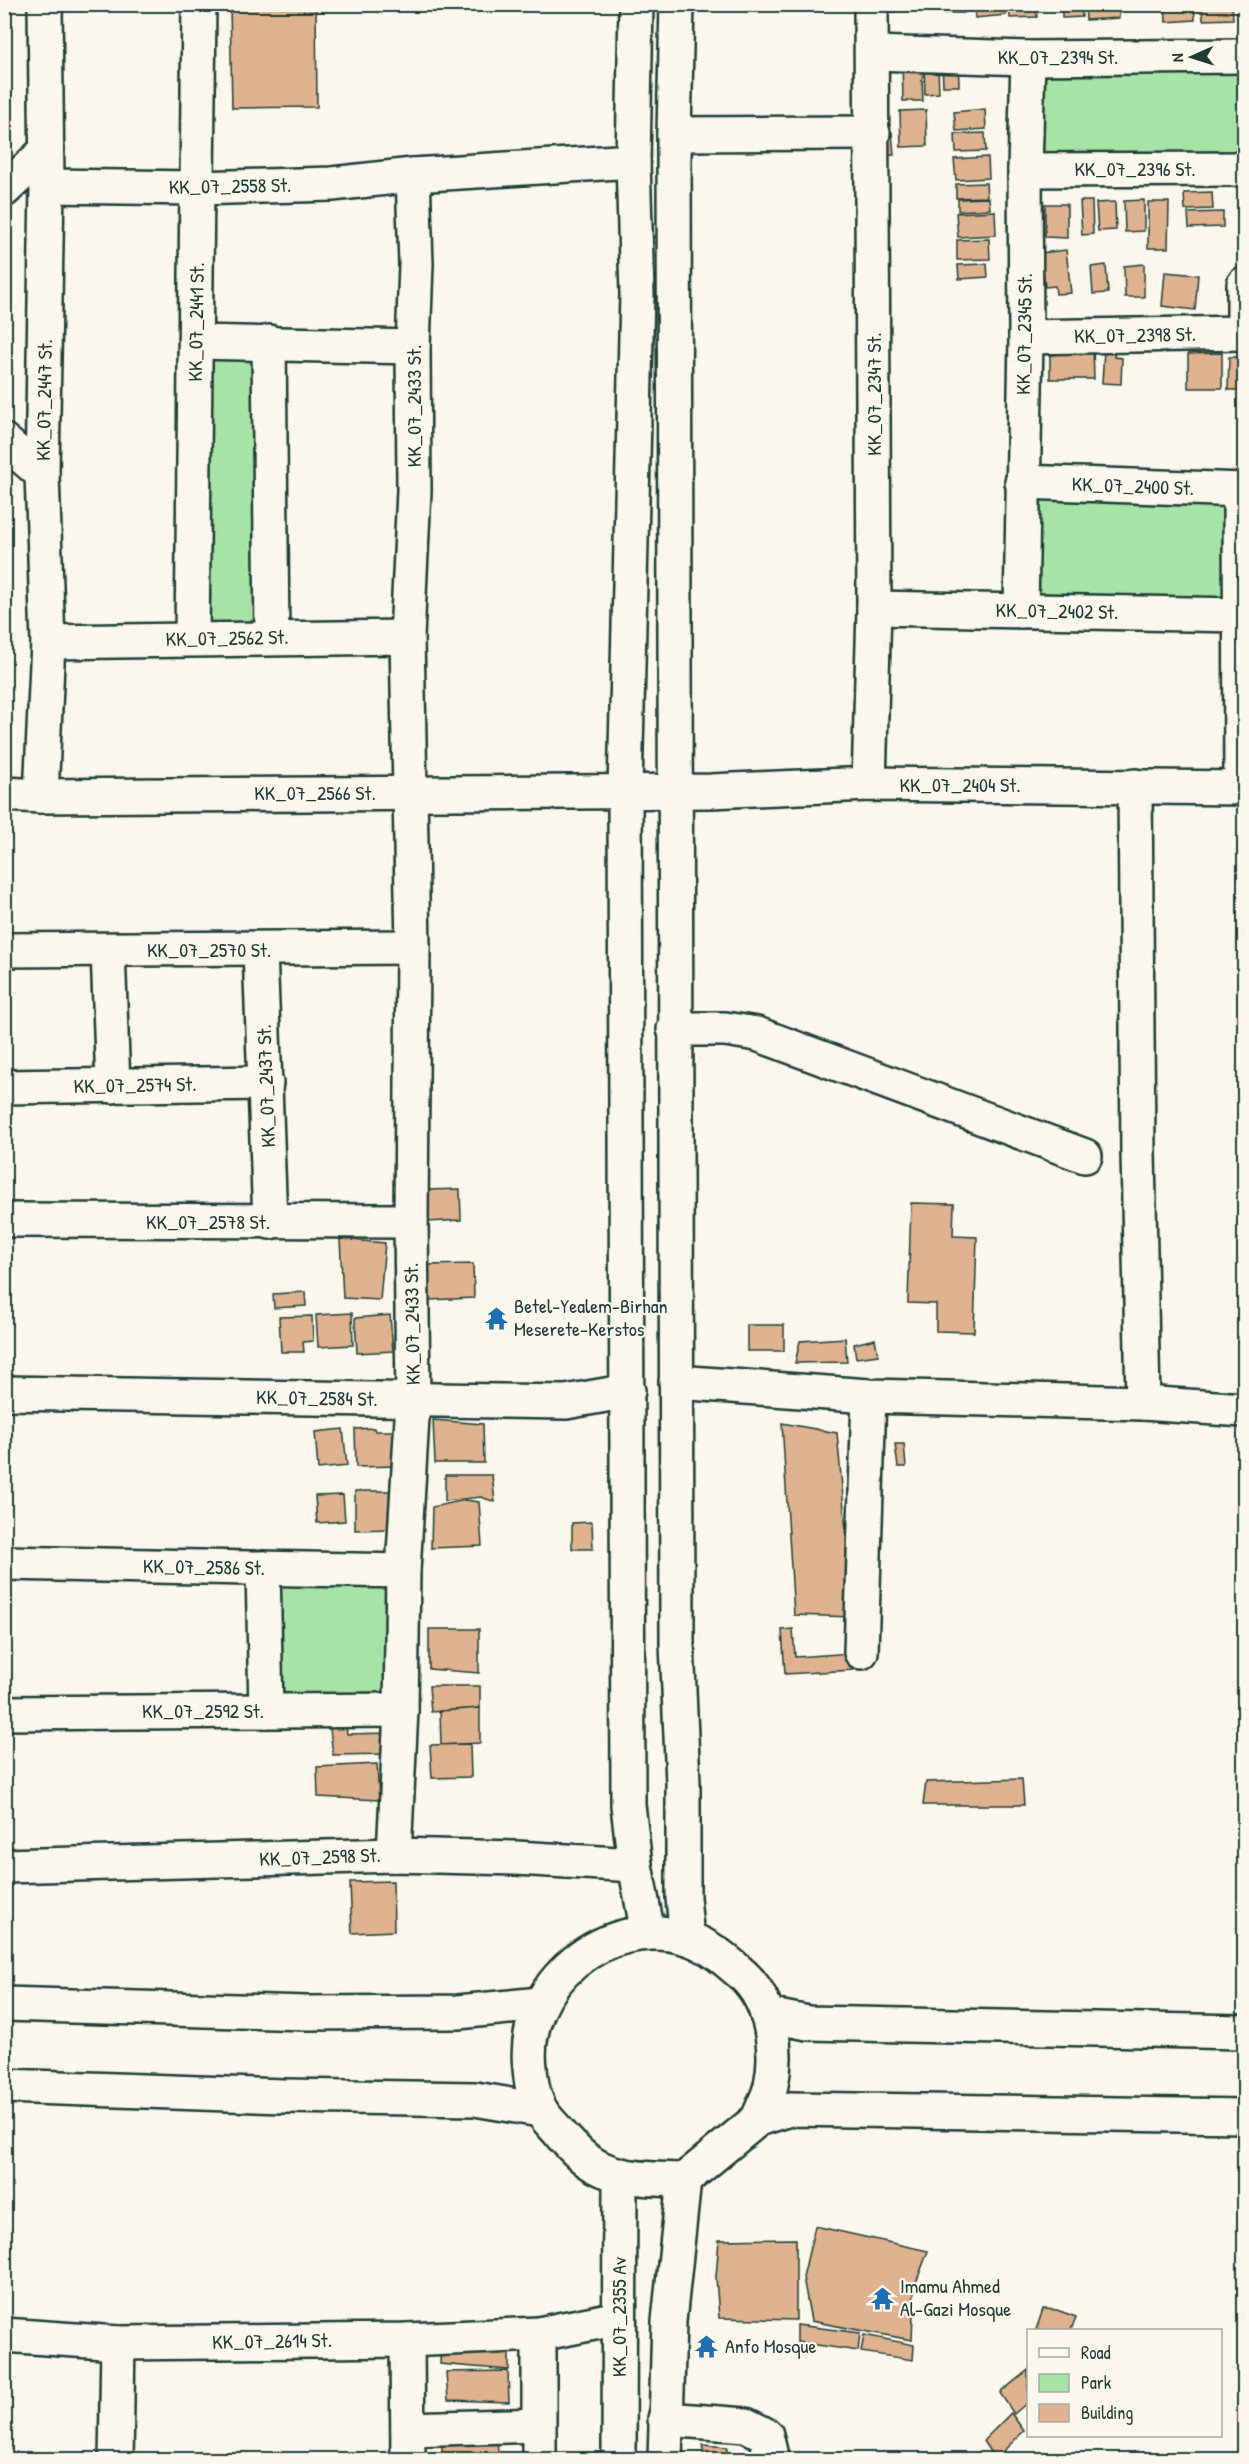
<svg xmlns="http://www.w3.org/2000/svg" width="1249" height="2464" font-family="'Patrick Hand',sans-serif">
  <rect width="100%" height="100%" fill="#fbf7ec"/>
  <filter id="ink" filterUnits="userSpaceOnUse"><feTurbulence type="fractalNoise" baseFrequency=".0167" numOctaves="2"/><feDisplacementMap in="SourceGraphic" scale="12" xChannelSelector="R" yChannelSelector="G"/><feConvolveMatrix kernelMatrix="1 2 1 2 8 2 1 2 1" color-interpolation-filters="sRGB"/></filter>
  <g filter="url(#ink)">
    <g fill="#a7e2a7" stroke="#63906e" stroke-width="1.5">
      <path d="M1244 56V169L1025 170 1028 58Z"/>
      <path d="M196 342H269L272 637 192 639Z"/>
      <path d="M1022 482 1240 490V615L1021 611Z"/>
      <path d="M263 1568 403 1571 401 1710 266 1711Z"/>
    </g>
    <g fill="#dfb290" stroke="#1f3d34" stroke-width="1.5">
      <path d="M230 4H316L317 107 232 108Z"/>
      <path d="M886 4H923V10L887 12Z"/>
      <path d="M939 4H963L964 13H940Z"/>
      <path d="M974 4H1005L1006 15 975 18Z"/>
      <path d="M1009 4H1036L1037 17 1010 18Z"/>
      <path d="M1046 4H1081L1082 17 1062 18V7H1046Z"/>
      <path d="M1085 4H1119V18L1086 20Z"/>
      <path d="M1165 4H1194L1195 20 1166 22Z"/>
      <path d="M1202 4H1232L1233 19 1203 20Z"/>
      <path d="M921 58 923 101H903L902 59Z"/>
      <path d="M942 59H958L959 86H943Z"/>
      <path d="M924 68H938L939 93 925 94Z"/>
      <path d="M985 109 986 129 956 131 954 112Z"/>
      <path d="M926 110 927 146 901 147 900 111Z"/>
      <path d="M892 132 894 155 876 156 874 134Z"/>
      <path d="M985 133 986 151 956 152 955 134Z"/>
      <path d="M988 157 989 178 956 180 954 159Z"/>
      <path d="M986 183 987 197 956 198V184Z"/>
      <path d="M1212 192 1213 209 1185 210 1184 193Z"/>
      <path d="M989 198 990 209 958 211V199Z"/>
      <path d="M1144 200V231L1125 232 1124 201Z"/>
      <path d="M1080 201H1092L1093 234 1082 235Z"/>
      <path d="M1115 202 1116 230 1098 231 1096 203Z"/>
      <path d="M1148 202H1169L1168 248H1148Z"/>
      <path d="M1045 204H1067V238L1045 237Z"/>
      <path d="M995 211 996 235 958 237 956 213Z"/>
      <path d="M1223 212V227L1189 228 1188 213Z"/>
      <path d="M989 239 990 259 957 260V240Z"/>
      <path d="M1066 250 1071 293 1056 294 1055 286 1045 287 1041 253Z"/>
      <path d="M987 264 988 277 959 279 958 265Z"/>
      <path d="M1144 264V297H1125L1124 266Z"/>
      <path d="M1106 265 1108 293 1093 294 1091 267Z"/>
      <path d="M1165 272 1198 275 1195 310 1162 306Z"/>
      <path d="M1061 346H1093L1094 379H1050V355L1061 354Z"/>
      <path d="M1104 350H1115L1114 357 1122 358 1121 384 1102 383Z"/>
      <path d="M1222 353V388H1188V354Z"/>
      <path d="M1229 357H1244V390H1228Z"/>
      <path d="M460 1189 461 1220 428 1222 427 1190Z"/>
      <path d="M911 1203 954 1204 953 1236 977 1237 974 1332 936 1331V1304L908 1303Z"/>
      <path d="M340 1239 385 1243 380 1300 343 1298Z"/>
      <path d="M473 1264 474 1298 428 1300 427 1265Z"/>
      <path d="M305 1292 306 1306 274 1308 273 1294Z"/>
      <path d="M352 1313 353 1345 318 1347 316 1315Z"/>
      <path d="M390 1315 393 1351 357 1353 355 1318Z"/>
      <path d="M312 1316 313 1341 303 1342 304 1352H281L279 1317Z"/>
      <rect x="747" y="1325" width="37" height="26"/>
      <path d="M845 1338 847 1362 795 1363 800 1341Z"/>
      <path d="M875 1339 878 1355 856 1358 854 1344Z"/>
      <path d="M433 1420 483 1424 484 1463H435Z"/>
      <path d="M782 1423 837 1433 854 1617 794 1615Z"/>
      <path d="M374 1428 375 1431H397L398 1466 356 1467 355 1429Z"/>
      <path d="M343 1429 347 1466 318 1469 315 1432Z"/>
      <path d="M895 1444H904L906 1467H898Z"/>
      <path d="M445 1475H492L495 1502 481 1497 445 1501Z"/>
      <path d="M355 1491H391V1529L355 1530Z"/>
      <path d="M343 1495 345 1521 317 1523 315 1496Z"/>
      <path d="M465 1500 479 1502 482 1546 431 1548 432 1507Z"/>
      <path d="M592 1522 593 1549H572V1523Z"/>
      <path d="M429 1629H479V1673L429 1669Z"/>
      <path d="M793 1629 795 1657 853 1653 854 1670 785 1674 782 1630Z"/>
      <path d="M429 1686H480V1708L431 1712Z"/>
      <path d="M480 1708V1743L441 1745 440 1711Z"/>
      <path d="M345 1715 347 1734 391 1733V1754L333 1755 329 1720Z"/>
      <path d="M470 1744 471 1777 432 1778 430 1745Z"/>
      <path d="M377 1764 379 1800 318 1797 317 1767Z"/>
      <path d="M1022 1779 1024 1805H923L926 1782Z"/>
      <path d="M393 1881 394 1931 352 1933 350 1882Z"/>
      <path d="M815 2226 928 2251 914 2288 912 2340 811 2321 803 2277Z"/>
      <path d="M796 2239V2320L719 2318 716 2277 719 2240Z"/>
      <path d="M1043 2309 1057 2310 1076 2317 1071 2330H1036Z"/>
      <path d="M797 2325 860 2333 858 2351 797 2342Z"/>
      <path d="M864 2335 914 2345 913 2360 861 2352Z"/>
      <path d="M509 2340V2370L440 2364 441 2341Z"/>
      <path d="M1028 2370V2402L1014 2414 1000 2393Z"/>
      <path d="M508 2371 509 2402 448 2400 446 2372Z"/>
      <path d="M1011 2413 1024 2431 995 2459 983 2441Z"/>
      <path d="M497 2427 498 2456 442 2460V2432Z"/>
      <path d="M703 2445 727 2447V2460H703Z"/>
    </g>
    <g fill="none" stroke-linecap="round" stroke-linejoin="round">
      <defs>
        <g id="minor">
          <path d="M636 4 633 161 637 294 625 791 628 1805 635 1865 648 1933"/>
          <path d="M677 4 674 134 677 1643 683 1783V1898L687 1938"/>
          <path d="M873 53 1028 58 1244 56"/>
          <path d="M674 134 873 133"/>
          <path d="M1025 170 1244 169"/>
          <path d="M47 186 198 188 332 184 413 175 633 161"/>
          <path d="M4 190 47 150"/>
          <path d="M1244 333V284"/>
          <path d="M1026 337 1244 333"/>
          <path d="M196 342 413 347"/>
          <path d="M269 342 272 637"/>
          <path d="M4 441 42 474"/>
          <path d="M1022 482 1244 490"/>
          <path d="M1240 490 1241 788"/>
          <path d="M874 608 1240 615"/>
          <path d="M1021 611 1026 337 1025 170 1028 58"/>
          <path d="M192 639 199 4"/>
          <path d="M48 642 407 637"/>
          <path d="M869 784 874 608 871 4"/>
          <path d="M1135 786 1138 1152 1143 1403"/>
          <path d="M4 794 41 796 711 791 869 784 1244 788"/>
          <path d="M41 796 48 642 42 474 47 186 45 4"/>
          <path d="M4 950 413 947"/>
          <path d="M108 950 113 1086"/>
          <path d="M260 950 270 1222"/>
          <path d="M674 1029H725L757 1034 1085 1156"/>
          <path d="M4 1087 266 1083"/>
          <path d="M4 1220 411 1221"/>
          <path d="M676 1382 869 1396 1143 1403 1244 1410"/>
          <path d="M4 1393 566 1402 628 1391"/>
          <path d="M4 1563 403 1571"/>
          <path d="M263 1568 266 1711"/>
          <path d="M861 1652 869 1396"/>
          <path d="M4 1713 401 1710"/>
          <path d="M394 1855 401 1710 403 1571 413 1401 411 1221 413 947 407 637 414 491 413 347 416 264 413 175"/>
          <path d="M4 1866 394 1855 516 1858 635 1865"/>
          <path d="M4 2335 118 2343 407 2340 539 2334 619 2318"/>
          <path d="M407 2340 408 2460"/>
          <path d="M665 2419 746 2425 766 2435 772 2460"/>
          <path d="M408 2429 538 2425"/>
          <path d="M116 2460 118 2343"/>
          <path d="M539 2460V2334"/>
          <path d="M619 2460 620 2175"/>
          <path d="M665 2460 669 2321 684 2180"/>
        </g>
        <g id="highway">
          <path d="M4 2004 307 2013 458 2012 540 2004"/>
          <path d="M767 2015 808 2023 1244 2032"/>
          <path d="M4 2086 284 2096 475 2099 540 2110"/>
          <path d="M758 2119C762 2108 769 2096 771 2085 779 2049 771 2001 743 1975 726 1960 709 1945 687 1938 606 1913 520 1985 530 2068 531 2082 534 2100 542 2112 547 2120 556 2128 562 2136 580 2156 593 2169 621 2175 641 2180 664 2179 684 2180L758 2119 790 2109 1244 2116"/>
        </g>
      </defs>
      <use href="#minor" stroke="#1f3d34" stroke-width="38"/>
      <use href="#highway" stroke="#1f3d34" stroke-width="38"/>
      <use href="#minor" stroke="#fbf7ec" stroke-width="33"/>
      <use href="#highway" stroke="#fbf7ec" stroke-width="33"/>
    </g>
  </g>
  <defs>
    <symbol id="temple-bare" viewBox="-9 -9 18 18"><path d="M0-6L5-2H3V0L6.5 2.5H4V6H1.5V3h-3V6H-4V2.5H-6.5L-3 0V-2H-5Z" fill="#1f6fb2" stroke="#fbf7ec" stroke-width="2.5" paint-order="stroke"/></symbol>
  </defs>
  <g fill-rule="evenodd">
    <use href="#temple-bare" x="480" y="1302" width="33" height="33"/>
    <use href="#temple-bare" x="866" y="2282" width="33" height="33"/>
    <use href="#temple-bare" x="690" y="2330" width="33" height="33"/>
  </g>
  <g text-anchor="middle" stroke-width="4.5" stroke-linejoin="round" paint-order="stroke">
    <g font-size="20" fill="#1f3d34" stroke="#fbf7ec">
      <text x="1058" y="64">KK_07_2394 St.</text>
      <text x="1135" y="176">KK_07_2396 St.</text>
      <text transform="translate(230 186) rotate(-1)" y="7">KK_07_2558 St.</text>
      <text transform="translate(196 322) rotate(-89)" y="7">KK_07_2441 St.</text>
      <text transform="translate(1024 334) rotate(-89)" y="7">KK_07_2345 St.</text>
      <text transform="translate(1135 335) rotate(-1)" y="7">KK_07_2398 St.</text>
      <text transform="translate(874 394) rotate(-90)" y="7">KK_07_2347 St.</text>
      <text transform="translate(44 400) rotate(-89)" y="7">KK_07_2447 St.</text>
      <text transform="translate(414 406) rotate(-90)" y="7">KK_07_2433 St.</text>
      <text transform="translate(1133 486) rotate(2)" y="7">KK_07_2400 St.</text>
      <text transform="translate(1057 611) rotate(1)" y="7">KK_07_2402 St.</text>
      <text transform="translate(227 638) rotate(-1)" y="7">KK_07_2562 St.</text>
      <text x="960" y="792">KK_07_2404 St.</text>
      <text x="315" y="800">KK_07_2566 St.</text>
      <text x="209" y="957">KK_07_2570 St.</text>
      <text transform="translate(135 1085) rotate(-1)" y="7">KK_07_2574 St.</text>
      <text transform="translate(266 1086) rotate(-92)" y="7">KK_07_2437 St.</text>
      <text x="208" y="1229">KK_07_2578 St.</text>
      <text transform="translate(412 1324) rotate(-91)" y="7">KK_07_2433 St.</text>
      <text transform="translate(317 1398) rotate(1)" y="7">KK_07_2584 St.</text>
      <text transform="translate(204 1567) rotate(1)" y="7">KK_07_2586 St.</text>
      <text x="203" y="1718">KK_07_2592 St.</text>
      <text transform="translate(320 1857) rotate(-2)" y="7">KK_07_2598 St.</text>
      <text transform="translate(619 2317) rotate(-90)" y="7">KK_07_2355 Av</text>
      <text transform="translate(272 2341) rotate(-1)" y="7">KK_07_2614 St.</text>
    </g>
    <g font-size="20" fill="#1f3d34" stroke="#fbf7ec" text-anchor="start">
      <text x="514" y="1313">Betel-Yealem-Birhan<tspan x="514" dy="23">Meserete-Kerstos</tspan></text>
      <text x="900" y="2293">Imamu Ahmed<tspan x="900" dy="23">Al-Gazi Mosque</tspan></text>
      <text x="725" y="2353">Anfo Mosque</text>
    </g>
  </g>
  <rect width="1249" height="2464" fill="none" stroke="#fbf7ec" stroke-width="24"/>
  <rect x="12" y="12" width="1225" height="2440" fill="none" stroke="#1f3d34" stroke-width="2" filter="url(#ink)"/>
  <rect x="1027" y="2329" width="195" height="108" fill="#fbf7ec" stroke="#a3ada2" stroke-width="1.5"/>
  <rect x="1039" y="2348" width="30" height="9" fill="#fbf7ec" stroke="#a3ada2" stroke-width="1.5"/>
  <text x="1081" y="2359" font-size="18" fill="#1f3d34">Road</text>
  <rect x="1039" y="2374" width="30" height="18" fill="#a7e2a7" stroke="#a3ada2" stroke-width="1.5"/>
  <text x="1081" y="2389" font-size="18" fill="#1f3d34">Park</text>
  <rect x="1039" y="2404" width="30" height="18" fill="#dfb290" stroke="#a3ada2" stroke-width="1.5"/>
  <text x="1081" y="2419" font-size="18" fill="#1f3d34">Building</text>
  <g transform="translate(1192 57) rotate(267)" stroke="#fbf7ec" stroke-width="4.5" paint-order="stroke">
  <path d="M0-4.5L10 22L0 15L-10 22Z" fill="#1f3d34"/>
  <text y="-9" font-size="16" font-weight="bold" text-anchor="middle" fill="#1f3d34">N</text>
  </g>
</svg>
